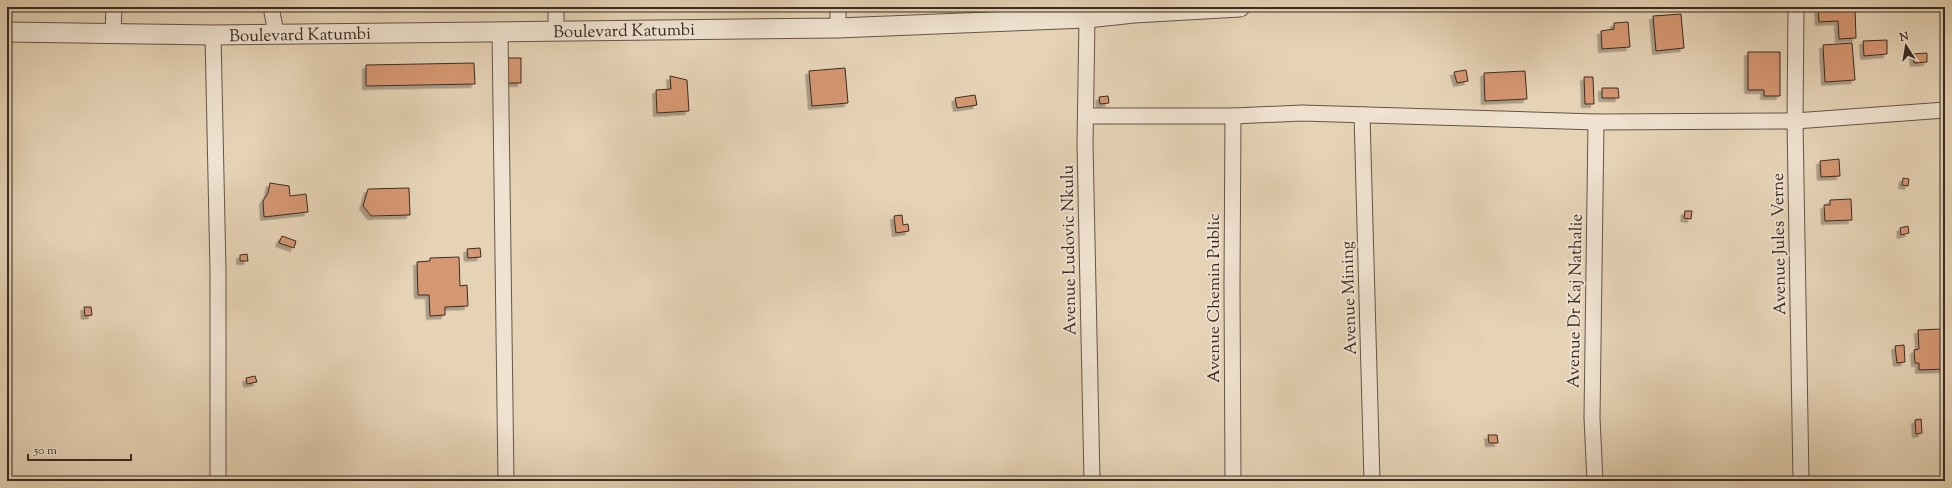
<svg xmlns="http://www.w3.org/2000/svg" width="1952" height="488" font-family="'Sorts Mill Goudy',serif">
  <defs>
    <filter id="shadow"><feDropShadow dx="-3.5" dy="3.5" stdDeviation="0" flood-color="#0004"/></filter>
  </defs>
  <rect width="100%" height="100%" fill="#e6d3b6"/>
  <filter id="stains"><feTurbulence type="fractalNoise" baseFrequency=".005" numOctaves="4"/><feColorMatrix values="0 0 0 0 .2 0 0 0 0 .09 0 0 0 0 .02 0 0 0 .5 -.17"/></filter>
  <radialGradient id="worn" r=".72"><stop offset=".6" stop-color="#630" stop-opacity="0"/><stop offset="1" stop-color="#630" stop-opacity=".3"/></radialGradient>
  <g fill="#d69773" stroke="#392b22" filter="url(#shadow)">
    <path d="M1855 7 1856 38 1839 39 1838 21 1819 22 1818 9Z"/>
    <path d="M1681 14 1684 48 1656 51 1653 16Z"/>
    <path d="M1628 22 1630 47 1602 49 1601 31 1614 29V23Z"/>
    <path d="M1887 40V54L1864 56 1863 41Z"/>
    <path d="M1852 43 1855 80 1825 82 1823 45Z"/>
    <path d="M1748 52H1780V96H1764V90H1748Z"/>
    <path d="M1927 53V62L1914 63 1913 54Z"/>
    <rect x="507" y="58" width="14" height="25"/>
    <path d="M474 63 475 84 366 86V65Z"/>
    <path d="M845 68 848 103 812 106 809 71Z"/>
    <path d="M1466 70 1468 81 1457 83 1454 72Z"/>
    <path d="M1525 71 1527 99 1485 101 1484 73Z"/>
    <path d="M670 76 687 80 689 111 657 113 656 90 671 89Z"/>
    <path d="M1584 77H1593L1594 104H1585Z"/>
    <path d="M1602 88H1618L1619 98H1602Z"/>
    <path d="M975 95 977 105 957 108 955 98Z"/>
    <path d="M1108 96 1109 103 1100 104 1099 97Z"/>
    <path d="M1839 159 1840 176 1821 177 1820 161Z"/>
    <path d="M1903 178 1909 179 1908 186 1902 185Z"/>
    <path d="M270 183 289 186 290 196 306 194 308 212 264 217 263 201 268 193Z"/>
    <path d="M409 188 410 215 371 216 363 206 368 189Z"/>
    <path d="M1851 199 1852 220 1825 221 1824 205H1830V200Z"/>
    <path d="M1685 211H1692L1691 219 1684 218Z"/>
    <path d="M902 215 903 225 908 224 909 231 896 233 894 216Z"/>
    <path d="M1908 226 1909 233 1901 235 1900 228Z"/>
    <path d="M282 236 296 241 294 248 279 243Z"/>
    <path d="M480 248 481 257 468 258 467 249Z"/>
    <path d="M247 254 248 261H240V255Z"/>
    <path d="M459 257 460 286 467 285 468 306 445 307V315L430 316 429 295H418L417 262 430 261V258Z"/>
    <path d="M84 307H91L92 315 85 316Z"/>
    <path d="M1942 329 1943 348H1945L1944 369 1919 370V363H1915L1914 350 1919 349 1918 330Z"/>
    <path d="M1904 345 1905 362 1897 363 1895 346Z"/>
    <path d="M255 376 257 382 247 384 246 378Z"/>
    <path d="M1921 419 1922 433 1916 434 1915 420Z"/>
    <path d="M1488 435H1497L1498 443H1489Z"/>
  </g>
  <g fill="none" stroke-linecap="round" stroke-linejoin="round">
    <defs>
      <g id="minor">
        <path d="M271 7 276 33"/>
        <path d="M1796 7 1795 121 1801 481"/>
        <path d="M1087 18 1085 144 1092 481"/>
        <path d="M838 28V7"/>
        <path d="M500 31 506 481"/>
        <path d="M556 31V7"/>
        <path d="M113 33 114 7"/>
        <path d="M213 35 218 271V481"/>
        <path d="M1362 115 1372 481"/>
        <path d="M1086 116H1233L1302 113 1596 122 1795 121 1945 110"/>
        <path d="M1233 116 1232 285 1233 481"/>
        <path d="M1595 481 1592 418 1596 122"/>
      </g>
      <path id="tertiary" d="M7 32 213 35 838 28 1087 18 1134 13 1240 7"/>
    </defs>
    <use href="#minor" stroke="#645547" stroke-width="17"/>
    <use href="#tertiary" stroke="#645547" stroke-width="21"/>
    <use href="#minor" stroke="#efe2d0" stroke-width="15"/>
    <use href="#tertiary" stroke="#efe2d0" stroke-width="19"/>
  </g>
  <g text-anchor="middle" stroke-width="4" stroke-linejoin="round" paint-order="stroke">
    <g font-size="17" fill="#392b22" stroke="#efe2d0">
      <text transform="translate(624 30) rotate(-1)" y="6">Boulevard Katumbi</text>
      <text transform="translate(300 34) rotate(-1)" y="6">Boulevard Katumbi</text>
      <text transform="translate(1778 244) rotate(-91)" y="6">Avenue Jules Verne</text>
      <text transform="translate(1068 250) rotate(-91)" y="6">Avenue Ludovic Nkulu</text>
      <text transform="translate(1213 298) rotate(-90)" y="6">Avenue Chemin Public</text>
      <text transform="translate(1348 298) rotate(-92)" y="6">Avenue Mining</text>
      <text transform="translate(1574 301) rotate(-89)" y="6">Avenue Dr Kaj Nathalie</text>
    </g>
  </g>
  <rect width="1952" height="488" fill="none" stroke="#e6d3b6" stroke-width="24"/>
  <rect x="8" y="8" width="1936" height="472" fill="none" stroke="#392b22" stroke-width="2"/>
  <rect x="12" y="12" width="1928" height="464" fill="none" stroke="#392b22"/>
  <g transform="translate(1906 46) rotate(348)" stroke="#efe2d0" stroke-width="3" paint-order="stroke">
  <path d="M0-3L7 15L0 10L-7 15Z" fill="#392b22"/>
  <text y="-6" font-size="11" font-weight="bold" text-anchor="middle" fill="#392b22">N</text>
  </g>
  <path d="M28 454v6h103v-6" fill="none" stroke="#392b22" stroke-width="2"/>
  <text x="34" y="454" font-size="12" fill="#392b22" stroke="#efe2d0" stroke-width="3" paint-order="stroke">50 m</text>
  <rect width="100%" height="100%" filter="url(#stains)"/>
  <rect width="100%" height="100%" fill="url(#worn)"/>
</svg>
